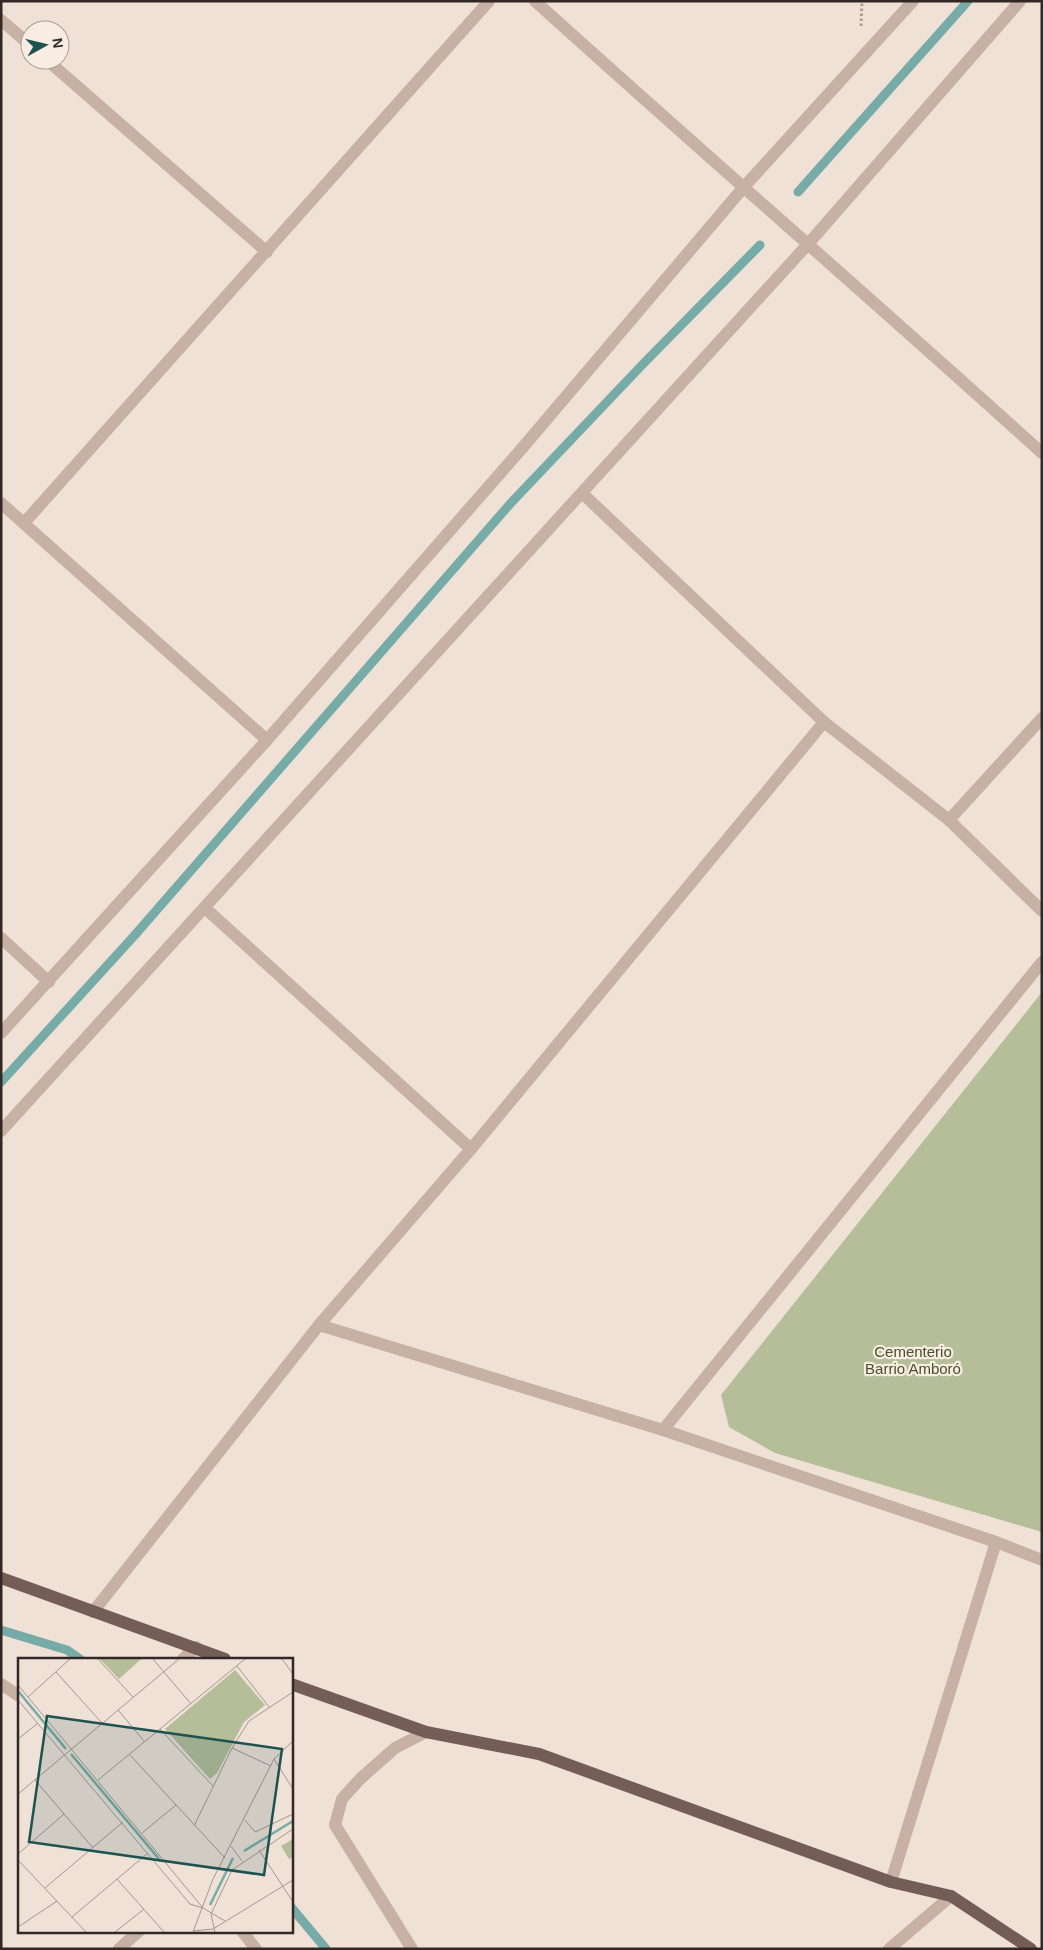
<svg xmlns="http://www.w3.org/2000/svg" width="1043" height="1950" font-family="Arial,sans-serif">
  <rect width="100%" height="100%" fill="#f0e1d7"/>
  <path fill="#b5be98" d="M1042 992V1532L775 1453 729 1427 721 1395Z"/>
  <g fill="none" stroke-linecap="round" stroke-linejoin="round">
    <g stroke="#77aba7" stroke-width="9">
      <path d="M798 192 968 1"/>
      <path d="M1 1082 134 936 510 504 643 364 760 245"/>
      <path d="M1 1630 67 1650 80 1659"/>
      <path d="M291 1907 326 1949"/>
    </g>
    <path stroke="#b29a8e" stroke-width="3" stroke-dasharray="2.5 2.5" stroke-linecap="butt" d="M861 26 862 1"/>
    <g stroke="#c7b0a4" stroke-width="12">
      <path d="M535 1C703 153 874 301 1042 453"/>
      <path d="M1 20 30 45"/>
      <path d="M47 60 267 252"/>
      <path d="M582 493 824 722 949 820 1042 911"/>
      <path d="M1 503 267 740"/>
      <path d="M24 523 489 1"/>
      <path d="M949 820 1042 718"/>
      <path d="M205 908 471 1149"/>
      <path d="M1 938 49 982"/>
      <path d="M1 1033 267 740 524 446 743 188 913 1"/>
      <path d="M1 1131 809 243 1020 1"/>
      <path d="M319 1325 663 1430 996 1542 1042 1560"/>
      <path d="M663 1430 1042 962"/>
      <path d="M93 1612 319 1325 471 1149 824 722"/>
      <path d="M183 1659 196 1647"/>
      <path d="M1 1684 19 1696"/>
      <path d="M891 1882 996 1542"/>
      <path d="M242 1931 256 1949"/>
      <path d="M119 1949 139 1931"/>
      <path d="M412 1949 335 1825 342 1799 360 1779 395 1748 426 1732"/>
      <path d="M889 1949 951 1896"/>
    </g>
    <g stroke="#745d57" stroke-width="12">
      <path d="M1 1578 225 1659"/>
      <path d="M291 1684 426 1732 539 1754 891 1882 951 1896 1031 1949"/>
    </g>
  </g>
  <g text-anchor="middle" stroke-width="4.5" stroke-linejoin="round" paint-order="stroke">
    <g font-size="15" fill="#46502a" stroke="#f8ece3">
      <text x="913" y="1357">Cementerio<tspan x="913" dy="17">Barrio Amboró</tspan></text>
    </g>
  </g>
  <g transform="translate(18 1658)">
    <rect width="275" height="275" fill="#f0e1d7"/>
    <path d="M82 1H123L101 21ZM217 12 247 47 226 64 199 115 192 121 147 71ZM275 181V199L271 201 263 188Z" fill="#b5be98"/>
    <path fill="none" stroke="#77aba7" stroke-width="2.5" d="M0 33 48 91M53 96 141 201M226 193 275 163M192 247 215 200"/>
    <path fill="none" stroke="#a49790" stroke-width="1" d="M80 1 115 39M135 1 173 46M264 1 275 16M219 8 251 49M38 14 84 65M0 27 185 250 207 263M10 39 52 1M0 42 172 246 185 250M100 52 126 83M142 71 195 128M0 81 20 65M214 90 253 108M112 97 207 200M256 101 275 131M17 122 75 190M80 122 227 1M0 136 161 1M227 162 237 174 275 156M176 168 214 90 231 63 275 34M124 175 158 147M213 188 224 203M241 192 275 244M0 196 46 156M0 202 68 274M99 221 146 274M27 230 105 164M54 259 130 195M0 269 39 243M175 273 195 271 275 222M97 274 126 251M175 274 195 221 256 101 275 83M197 274 193 256 214 212 275 171"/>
    <path fill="#1d524f" fill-opacity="0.15" stroke="#1d524f" stroke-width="2.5" d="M29 58 264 91 246 217 11 184Z"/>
    <rect width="275" height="275" fill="none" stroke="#322825" stroke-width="2.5"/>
  </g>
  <rect width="1043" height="1950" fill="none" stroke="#322825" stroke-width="5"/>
  <g transform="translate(45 45) rotate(82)"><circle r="24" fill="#f8ece3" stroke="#a99e97"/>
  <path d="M0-4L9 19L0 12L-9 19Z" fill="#1d524f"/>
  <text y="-8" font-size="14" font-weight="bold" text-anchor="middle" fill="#322825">N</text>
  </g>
</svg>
